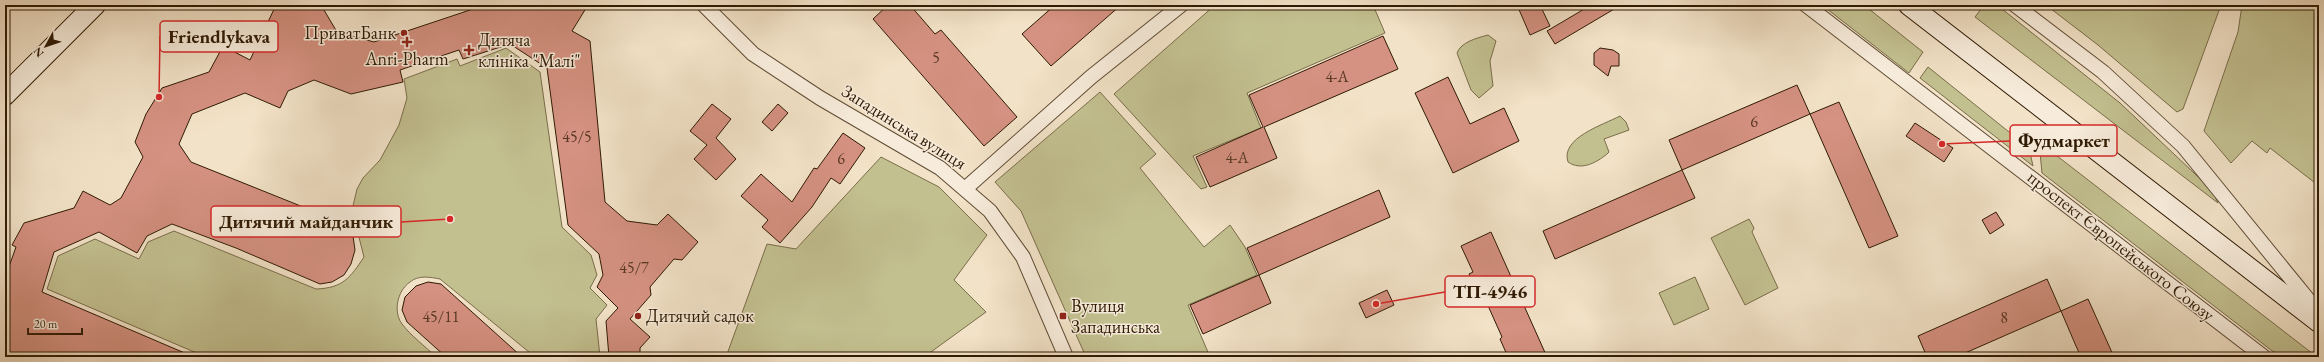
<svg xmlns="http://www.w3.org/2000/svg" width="2324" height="362" font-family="'EB Garamond',serif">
  <rect width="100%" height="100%" fill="#f2e2c7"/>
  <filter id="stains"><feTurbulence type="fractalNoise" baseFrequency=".005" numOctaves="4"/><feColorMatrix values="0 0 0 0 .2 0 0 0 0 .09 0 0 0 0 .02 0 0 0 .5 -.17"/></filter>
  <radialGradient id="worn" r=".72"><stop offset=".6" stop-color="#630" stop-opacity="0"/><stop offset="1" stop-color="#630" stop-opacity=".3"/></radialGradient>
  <g fill="#c3c090" stroke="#796d4a">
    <path d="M1215 5H1373L1385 33 1247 93 1261 128 1193 156 1207 187 1201 189 1114 94Z"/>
    <path d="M1822 5H1864L1923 52 1909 73Z"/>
    <path d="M1984 5H1997L2120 103 2212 190 2218 203 1975 17Z"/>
    <path d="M2046 5H2148L2154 10 2160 5H2221L2183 109 2177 112 2098 45Z"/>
    <path d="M2242 5H2319V186L2270 148 2267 153 2252 141 2231 163 2204 131 2238 32Z"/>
    <path d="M1488 35 1496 41 1490 61 1493 86 1479 98 1471 90 1457 53C1461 42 1477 38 1488 35Z"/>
    <path d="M506 48 540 72 562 227 591 255 597 275 590 288 607 305 596 319 600 357H535L440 279C430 277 418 275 410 282 397 291 393 312 402 324 411 336 425 346 436 357H206L47 289 58 256 95 239 139 259 148 242 174 231 316 289C343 288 350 278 364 257L352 210 357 189 363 178 380 160 399 125 407 98 404 79 457 59 460 66Z"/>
    <path d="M1928 67 2029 148 2033 166 1920 78Z"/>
    <path d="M1100 92 1156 154 1140 168 1204 247 1230 225 1245 247 1257 275 1188 305 1210 357H1086L1021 211 995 182Z"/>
    <path d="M1620 116 1626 122 1629 130 1604 139 1609 152 1607 154C1596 163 1581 171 1568 162 1560 138 1603 125 1620 116Z"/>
    <path d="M2039 142 2317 357H2283L2271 350 2042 173Z"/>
    <path d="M881 157 939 187 987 235 954 280 986 312 924 357H726L767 244 796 249Z"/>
    <path d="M1749 219 1754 228 1752 232 1778 288 1745 305 1711 238Z"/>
    <path d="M1695 277 1709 309 1674 325 1659 293Z"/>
  </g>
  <g fill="#d59181" stroke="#2f1a04">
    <path d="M276 5H321L337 32 374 42 485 5H588L572 31 590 41 605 202 627 221 657 225 668 214 698 242 682 260 674 259 650 287 651 295 630 319 650 337 640 348V357H609L606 321 618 308 597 287 603 275 599 254 568 225 547 68 510 44 463 59 459 50 438 57 400 70 403 82 351 94 314 80 288 91 280 108 245 93 192 114 179 144 191 162 343 223 353 236 355 250 351 264 344 275 332 282 320 284 236 248 172 224 147 236 137 253 99 232 54 252 42 292 194 357H5V312L8 304 5 293V278L16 247 12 245 24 223 74 208 83 191 110 205 121 198 143 157 135 142 146 114 162 88 209 72 223 46 250 60Z"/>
    <path d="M888 5H910L935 34 941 30 1017 117 984 146 873 19Z"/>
    <path d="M1055 5H1121L1051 66 1022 34Z"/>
    <path d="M1517 5H1540L1550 26 1530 35Z"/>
    <path d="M1591 5H1621L1555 44 1547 31Z"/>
    <path d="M1383 36 1398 69 1264 127 1277 158 1210 187 1196 157 1263 127 1249 95Z"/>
    <path d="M1600 48 1613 50 1619 54V66H1611L1608 76 1594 65V53Z"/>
    <path d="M1448 77 1470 124 1504 108 1519 141 1453 173 1415 93Z"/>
    <path d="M1797 85 1810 114 1682 170 1669 140Z"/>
    <path d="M1839 102 1898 236 1869 248 1810 114Z"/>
    <path d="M712 104 731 119 716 138 736 159 716 180 694 159 707 145 690 131Z"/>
    <path d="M778 104 788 113 772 131 762 122Z"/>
    <path d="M1915 123 1953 148 1944 162 1906 136Z"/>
    <path d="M843 133 865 148 840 184 831 178 812 207 780 243 762 227 768 220 741 196 761 174 792 202 814 168 817 169Z"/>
    <path d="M1682 170 1695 198 1555 259 1543 231Z"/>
    <path d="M1379 190 1390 217 1259 275 1247 248Z"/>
    <path d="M1996 212 2004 225 1990 234 1982 220Z"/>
    <path d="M1491 232 1547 357H1508L1500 339 1502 337 1481 290 1477 292 1469 274 1473 272 1461 246Z"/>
    <path d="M1259 275 1271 303 1203 334 1190 305Z"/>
    <path d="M2047 279 2061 311 1956 357H1927L1918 336Z"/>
    <path d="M428 282 441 284 522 357H446L407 322 402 310 405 297 416 286Z"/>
    <path d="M1387 290 1394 305 1366 318 1359 303Z"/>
    <path d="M2088 299 2114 357H2081L2076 346 2061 311Z"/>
  </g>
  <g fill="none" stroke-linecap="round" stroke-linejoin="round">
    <defs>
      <g id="street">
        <path d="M704 5 753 54 820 98 940 168 990 211 1023 257 1066 357"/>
        <path d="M1806 5 2264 357"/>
        <path d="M2015 5 2103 72 2183 146 2319 313"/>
        <path d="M966 188 1091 77 1181 5"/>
      </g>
      <g id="secondary">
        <path d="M1909 5 2319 322"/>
        <path d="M5 95 95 5"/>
      </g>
    </defs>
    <use href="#street" stroke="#604c35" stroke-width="16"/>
    <use href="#secondary" stroke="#2f1a04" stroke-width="22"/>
    <use href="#street" stroke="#f7ecdb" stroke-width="14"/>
    <use href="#secondary" stroke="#f7ecdb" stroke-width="20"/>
  </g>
  <g fill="#8f2418" stroke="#f7ecdb" stroke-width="1.5">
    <circle cx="404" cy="33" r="4"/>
    <path d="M405 36h4v4h4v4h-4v4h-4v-4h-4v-4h4z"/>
    <path d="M467 44h4v4h4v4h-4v4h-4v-4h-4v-4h4z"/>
    <circle cx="638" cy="316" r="4"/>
    <rect x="1059" y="312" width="8" height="8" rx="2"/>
  </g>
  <g text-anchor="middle" stroke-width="3" stroke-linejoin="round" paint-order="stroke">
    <g font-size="16" fill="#583823">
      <text x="936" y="63">5</text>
      <text x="1337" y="82">4-А</text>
      <text x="1754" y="127">6</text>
      <text x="577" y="142">45/5</text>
      <text x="1237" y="163">4-А</text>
      <text x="841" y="164">6</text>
      <text x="634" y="273">45/7</text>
      <text x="441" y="322">45/11</text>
      <text x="2004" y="323">8</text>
    </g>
    <g font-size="18" fill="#2f1a04" stroke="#f7ecdb" text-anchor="start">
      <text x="396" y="39" text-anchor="end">ПриватБанк</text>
      <text x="478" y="46">Дитяча<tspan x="478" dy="21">клініка "Малі"</tspan></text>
      <text x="407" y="65" text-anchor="middle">Anri-Pharm</text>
      <text x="1071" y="312">Вулиця<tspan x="1071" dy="21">Западинська</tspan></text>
      <text x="646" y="322">Дитячий садок</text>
    </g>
    <g font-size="18" fill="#2f1a04" stroke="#f7ecdb">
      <text transform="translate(904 127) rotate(32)" y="6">Западинська вулиця</text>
      <text transform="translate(2121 246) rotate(38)" y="6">проспект Європейського Союзу</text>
    </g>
  </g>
  <path fill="none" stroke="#d62828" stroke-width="1.5" d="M159 97L160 36M1942 144L2010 141M450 219L401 222M1376 304L1445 292"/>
  <g fill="#d62828" stroke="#f7ecdb" stroke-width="1.5">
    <circle cx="159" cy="97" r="4"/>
    <circle cx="1942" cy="144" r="4"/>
    <circle cx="450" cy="219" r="4"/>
    <circle cx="1376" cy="304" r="4"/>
  </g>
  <g fill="#f7ecdb" stroke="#d62828" stroke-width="1.5">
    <rect x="160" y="21" width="118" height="31" rx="4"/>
    <rect x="2010" y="125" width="107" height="31" rx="4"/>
    <rect x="211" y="206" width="190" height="31" rx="4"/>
    <rect x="1445" y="276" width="90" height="31" rx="4"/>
  </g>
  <g font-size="19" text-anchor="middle" font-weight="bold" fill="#2f1a04">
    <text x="219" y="43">Friendlykava</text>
    <text x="2064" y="147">Фудмаркет</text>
    <text x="306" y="228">Дитячий майданчик</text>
    <text x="1490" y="298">ТП-4946</text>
  </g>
  <rect width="2324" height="362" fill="none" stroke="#f2e2c7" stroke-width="20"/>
  <rect x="6" y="6" width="2312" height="350" fill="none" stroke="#2f1a04" stroke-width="2"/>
  <rect x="10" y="10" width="2304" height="342" fill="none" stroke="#2f1a04"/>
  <g transform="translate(46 46) rotate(230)" stroke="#f7ecdb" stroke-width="3" paint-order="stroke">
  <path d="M0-3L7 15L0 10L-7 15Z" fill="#2f1a04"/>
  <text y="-6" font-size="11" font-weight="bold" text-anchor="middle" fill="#2f1a04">N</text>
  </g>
  <path d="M28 328v6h54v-6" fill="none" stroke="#2f1a04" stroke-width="2"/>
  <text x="34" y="328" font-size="12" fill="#2f1a04" stroke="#f7ecdb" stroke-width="3" paint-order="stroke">20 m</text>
  <rect width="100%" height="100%" filter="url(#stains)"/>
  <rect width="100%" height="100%" fill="url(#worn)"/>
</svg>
